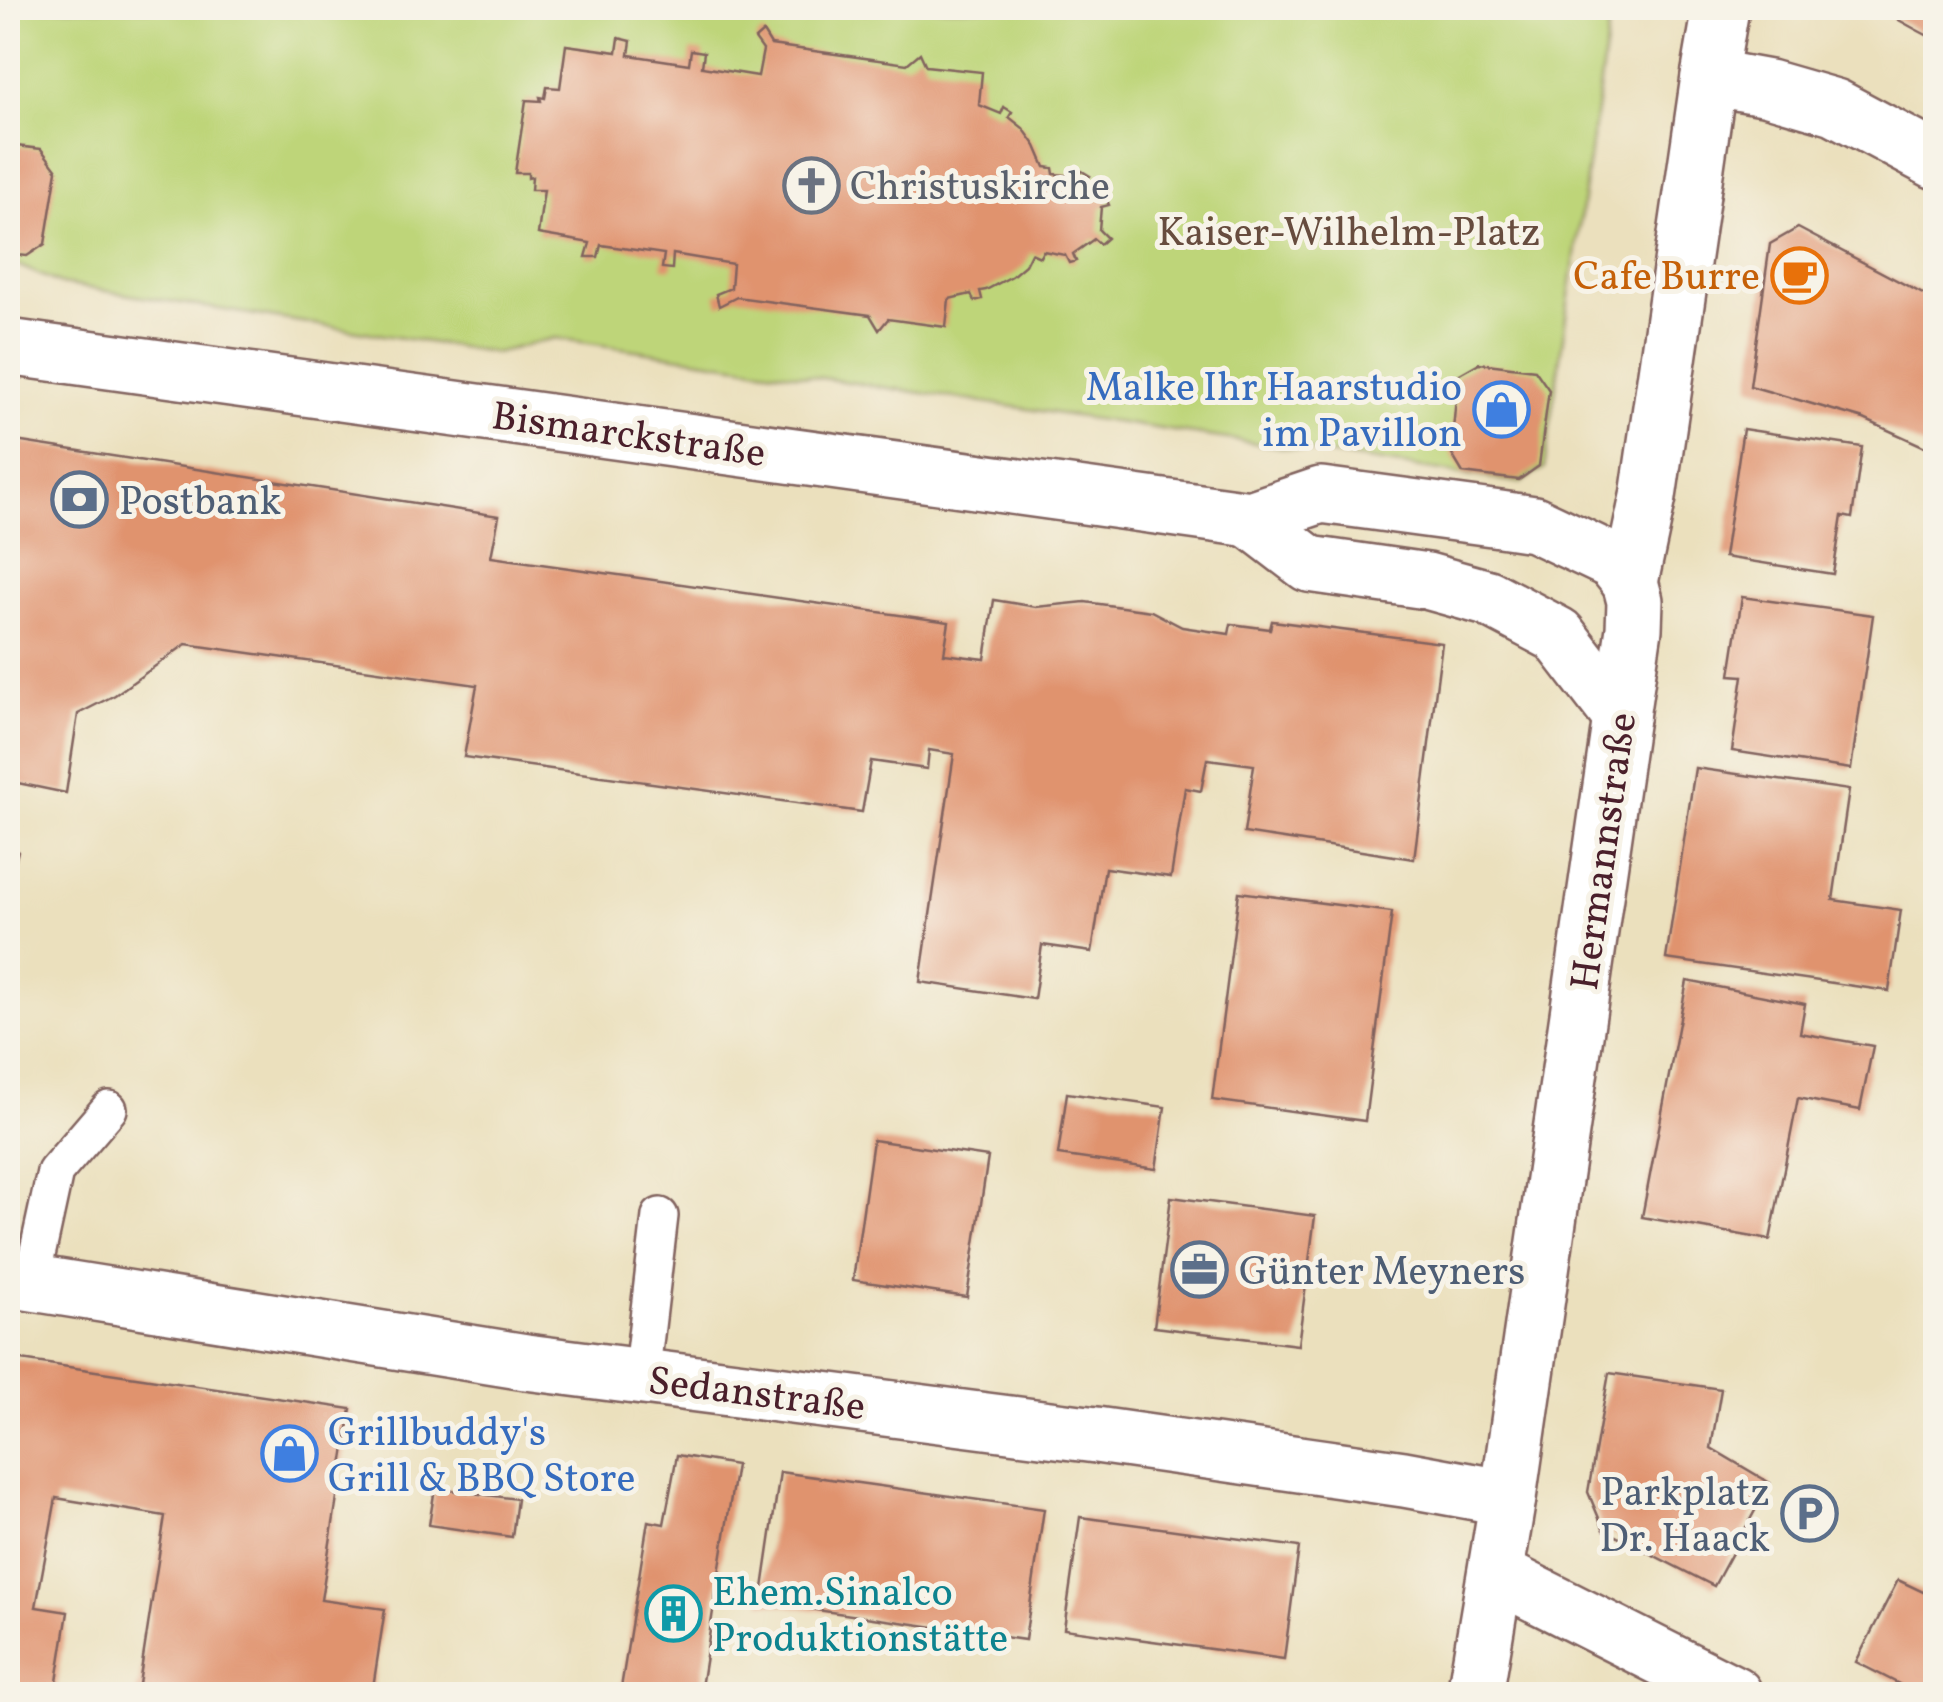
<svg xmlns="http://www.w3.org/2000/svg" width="1943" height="1702" font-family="Vollkorn,serif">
  <rect width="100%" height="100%" fill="#f7f3e8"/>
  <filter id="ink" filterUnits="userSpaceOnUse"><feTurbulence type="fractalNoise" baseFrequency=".01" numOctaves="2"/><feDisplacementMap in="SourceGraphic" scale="20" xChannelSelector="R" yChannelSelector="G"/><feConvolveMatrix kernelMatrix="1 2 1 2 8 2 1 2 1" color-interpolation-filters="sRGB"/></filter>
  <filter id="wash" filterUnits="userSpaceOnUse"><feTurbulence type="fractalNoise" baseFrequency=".0048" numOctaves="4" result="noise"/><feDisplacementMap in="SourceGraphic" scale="40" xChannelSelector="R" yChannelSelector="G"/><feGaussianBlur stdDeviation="2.25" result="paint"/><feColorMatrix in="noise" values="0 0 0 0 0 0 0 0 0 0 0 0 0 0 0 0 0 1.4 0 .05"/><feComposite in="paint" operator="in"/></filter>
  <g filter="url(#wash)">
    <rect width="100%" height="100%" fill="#ebe0bd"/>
    <path fill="#bed579" stroke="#847a52" stroke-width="2.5" d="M8 8H1611L1544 468 1521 483 555 338 496 353 61 284 8 261Z"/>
    <g id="blocks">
      <g fill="#e0936e">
        <path d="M1877 8H1936V40L1915 29Z"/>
        <path d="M763 32 771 45 907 64 920 53 926 66 982 72 979 105 1001 114 1004 107 1012 112 1009 117 1023 128 1036 146 1045 167 1053 168 1054 174 1075 176 1082 171 1090 176 1086 180 1099 200 1106 198 1109 205 1101 207 1099 230 1107 238 1100 244 1094 239 1073 254 1076 261 1069 263 1065 255 1043 251 1040 257 1031 253 1025 265 1012 276 986 290 980 291 982 299 974 301 971 294 949 299 946 327 888 319 879 330 870 315 737 297 719 306 716 294 731 288 733 264 673 254 672 269 662 268 664 254 601 245 598 257H586L590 243 538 234 544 190H531L532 177 528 178V173H515L526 100 541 101 540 97 545 98 547 87 560 88 566 45 617 52 619 38 631 41 629 55 689 64 691 50 704 52 702 67 758 76 763 50 755 39Z"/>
        <path d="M8 145 41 149 57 170 45 244 27 256 8 254Z"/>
        <path d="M1798 228 1936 301V452L1864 419 1750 386 1770 244Z"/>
        <path d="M1479 363 1535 370 1549 390 1539 466 1519 480 1463 473 1451 453 1458 375Z"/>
        <path d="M1743 429 1862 447 1852 518 1842 516 1833 574 1724 557Z"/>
        <path d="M9 440 499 516 491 557 949 622 944 654 985 659 994 600 1036 607 1085 602 1151 611 1182 627 1229 634 1231 624 1270 629 1272 621 1442 643 1414 859 1244 833 1254 765 1207 759 1201 791 1185 788 1171 877 1105 868 1092 952 1042 945 1034 999 920 982 954 754 929 750 927 769 871 761 862 812 464 757 477 685 186 644 115 695 78 714 66 793 8 781Z"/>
        <path d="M1742 597 1873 615 1851 769 1732 751 1743 676 1730 675Z"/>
        <path d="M1695 768 1849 790 1833 900 1901 910 1889 991 1666 959Z"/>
        <path d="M8 849 18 851 9 888 8 887Z"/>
        <path d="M1239 892 1392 912 1365 1121 1212 1100Z"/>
        <path d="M1687 981 1805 1004 1800 1033 1873 1046 1860 1110 1798 1098 1770 1240 1642 1217Z"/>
        <path d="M1067 1093 1165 1107 1156 1169 1058 1155Z"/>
        <path d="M873 1140 988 1157 967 1297 853 1280Z"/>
        <path d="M1171 1197 1315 1216 1298 1345 1154 1327Z"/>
        <path d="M8 1358 351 1409 321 1600 385 1609 372 1694H135L139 1684 165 1516 56 1498 36 1607 68 1612 55 1694H8Z"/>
        <path d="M1609 1373 1721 1389 1711 1448 1770 1483 1714 1586 1604 1530 1588 1492Z"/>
        <path d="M677 1455 736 1465 700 1694H620L648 1521 664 1524Z"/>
        <path d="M780 1472 1044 1509 1025 1640 761 1602Z"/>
        <path d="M435 1488 517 1499 512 1537 429 1525Z"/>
        <path d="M1080 1517 1299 1547 1284 1659 1064 1629Z"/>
        <path d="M1898 1580 1936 1598V1694H1919L1856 1662Z"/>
      </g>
    </g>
  </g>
  <g filter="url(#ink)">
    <use href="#blocks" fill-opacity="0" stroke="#82635e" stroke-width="2.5"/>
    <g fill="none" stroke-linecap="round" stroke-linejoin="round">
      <defs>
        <g id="service">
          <path d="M31 1283 55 1172 109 1109"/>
          <path d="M641 1378 660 1216"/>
        </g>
        <g id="minor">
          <path d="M1709 77 1721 8"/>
          <path d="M8 1279 526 1362 1096 1435 1404 1479 1508 1498"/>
          <path d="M1496 1574 1734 1694"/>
          <path d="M1475 1694 1508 1498 1621 717"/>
        </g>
        <g id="tertiary">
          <path d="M8 347 1250 519 1321 495 1500 519 1534 524 1614 562 1630 582"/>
          <path d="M1250 519 1309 564 1427 581 1488 598 1558 635 1621 717"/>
          <path d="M1621 717 1634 629 1635 601 1630 582 1648 497 1709 77 1769 88 1835 107 1936 161"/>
        </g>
      </defs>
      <use href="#service" stroke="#82635e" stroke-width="40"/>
      <use href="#minor" stroke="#82635e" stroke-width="60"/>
      <use href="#tertiary" stroke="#82635e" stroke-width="60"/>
      <use href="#service" stroke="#fff" stroke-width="35"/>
      <use href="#minor" stroke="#fff" stroke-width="55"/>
      <use href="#tertiary" stroke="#fff" stroke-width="55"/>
    </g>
  </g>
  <defs>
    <symbol id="church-ring" viewBox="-11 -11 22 22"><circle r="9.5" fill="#f7f3e8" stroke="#6b7280" stroke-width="1.5"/><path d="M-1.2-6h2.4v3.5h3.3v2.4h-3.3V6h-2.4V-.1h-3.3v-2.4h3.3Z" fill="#6b7280"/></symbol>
    <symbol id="cafe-ring" viewBox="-11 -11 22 22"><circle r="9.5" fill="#f7f3e8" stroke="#e8710a" stroke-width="1.5"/><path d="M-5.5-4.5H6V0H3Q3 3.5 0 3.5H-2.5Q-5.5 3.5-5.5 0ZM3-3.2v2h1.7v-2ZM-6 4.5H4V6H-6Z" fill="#e8710a"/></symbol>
    <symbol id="shop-ring" viewBox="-11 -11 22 22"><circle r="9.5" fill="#f7f3e8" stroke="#3f7fe0" stroke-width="1.5"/><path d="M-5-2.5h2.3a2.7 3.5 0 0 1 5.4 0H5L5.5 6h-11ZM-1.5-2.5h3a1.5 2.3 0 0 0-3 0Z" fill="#3f7fe0"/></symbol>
    <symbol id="bank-ring" viewBox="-11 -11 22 22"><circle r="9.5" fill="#f7f3e8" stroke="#5c6f8a" stroke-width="1.5"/><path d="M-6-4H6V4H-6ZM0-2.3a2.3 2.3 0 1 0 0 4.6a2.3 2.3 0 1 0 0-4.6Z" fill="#5c6f8a"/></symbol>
    <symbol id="office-ring" viewBox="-11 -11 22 22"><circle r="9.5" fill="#f7f3e8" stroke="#5c6f8a" stroke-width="1.5"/><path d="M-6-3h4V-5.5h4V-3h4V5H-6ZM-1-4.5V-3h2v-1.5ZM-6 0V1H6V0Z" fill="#5c6f8a"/></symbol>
    <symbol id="parking-ring" viewBox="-11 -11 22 22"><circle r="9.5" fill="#f7f3e8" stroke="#5c6f8a" stroke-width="1.5"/><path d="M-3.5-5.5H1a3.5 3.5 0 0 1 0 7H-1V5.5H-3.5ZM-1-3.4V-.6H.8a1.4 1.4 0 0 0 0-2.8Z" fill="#5c6f8a"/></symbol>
    <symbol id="building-ring" viewBox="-11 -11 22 22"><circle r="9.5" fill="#f7f3e8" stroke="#0f9aa8" stroke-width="1.5"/><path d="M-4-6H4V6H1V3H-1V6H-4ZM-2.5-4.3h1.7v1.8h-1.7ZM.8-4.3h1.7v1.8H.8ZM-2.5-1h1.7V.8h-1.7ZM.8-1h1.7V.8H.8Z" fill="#0f9aa8"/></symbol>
  </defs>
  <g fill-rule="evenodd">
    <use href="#church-ring" x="780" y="154" width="63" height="63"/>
    <use href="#cafe-ring" x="1768" y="244" width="63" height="63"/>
    <use href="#shop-ring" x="1470" y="378" width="63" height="63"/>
    <use href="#bank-ring" x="48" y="468" width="63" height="63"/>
    <use href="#office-ring" x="1168" y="1238" width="63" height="63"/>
    <use href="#shop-ring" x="258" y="1422" width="63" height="63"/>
    <use href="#parking-ring" x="1778" y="1482" width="63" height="63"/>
    <use href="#building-ring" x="642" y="1582" width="63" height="63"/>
  </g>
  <g text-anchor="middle" stroke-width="10" stroke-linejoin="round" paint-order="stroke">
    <g font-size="40" fill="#5b616d" stroke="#f7f3e8" text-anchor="start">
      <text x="850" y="199">Christuskirche</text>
    </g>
    <g font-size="40" fill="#674c3e" stroke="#f7f3e8">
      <text x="1349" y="245">Kaiser-Wilhelm-Platz</text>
    </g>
    <g font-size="40" fill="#c56008" stroke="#f7f3e8" text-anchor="end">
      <text x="1760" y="289">Cafe Burre</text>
    </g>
    <g font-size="40" fill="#366cbe" stroke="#f7f3e8" text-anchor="end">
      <text x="1462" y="400">Malke Ihr Haarstudio<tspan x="1462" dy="46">im Pavillon</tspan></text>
      <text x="328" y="1445" text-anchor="start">Grillbuddy's<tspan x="328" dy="46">Grill &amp; BBQ Store</tspan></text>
    </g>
    <g font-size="40" fill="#4a1f2b" stroke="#f7f3e8">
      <text transform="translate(629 433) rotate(8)" y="14">Bismarckstraße</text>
      <text transform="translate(1602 851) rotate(-82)" y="14">Hermannstraße</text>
      <text transform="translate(757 1392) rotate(7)" y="14">Sedanstraße</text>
    </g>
    <g font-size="40" fill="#4e5e75" stroke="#f7f3e8" text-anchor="start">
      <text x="119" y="514">Postbank</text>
      <text x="1239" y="1284">Günter Meyners</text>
      <text x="1770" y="1505" text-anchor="end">Parkplatz<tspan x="1770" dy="46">Dr. Haack</tspan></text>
    </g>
    <g font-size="40" fill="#0d838f" stroke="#f7f3e8" text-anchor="start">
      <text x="712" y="1605">Ehem.Sinalco<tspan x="712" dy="46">Produktionstätte</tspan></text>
    </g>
  </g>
  <rect width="1943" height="1702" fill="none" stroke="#f7f3e8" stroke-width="40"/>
</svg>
